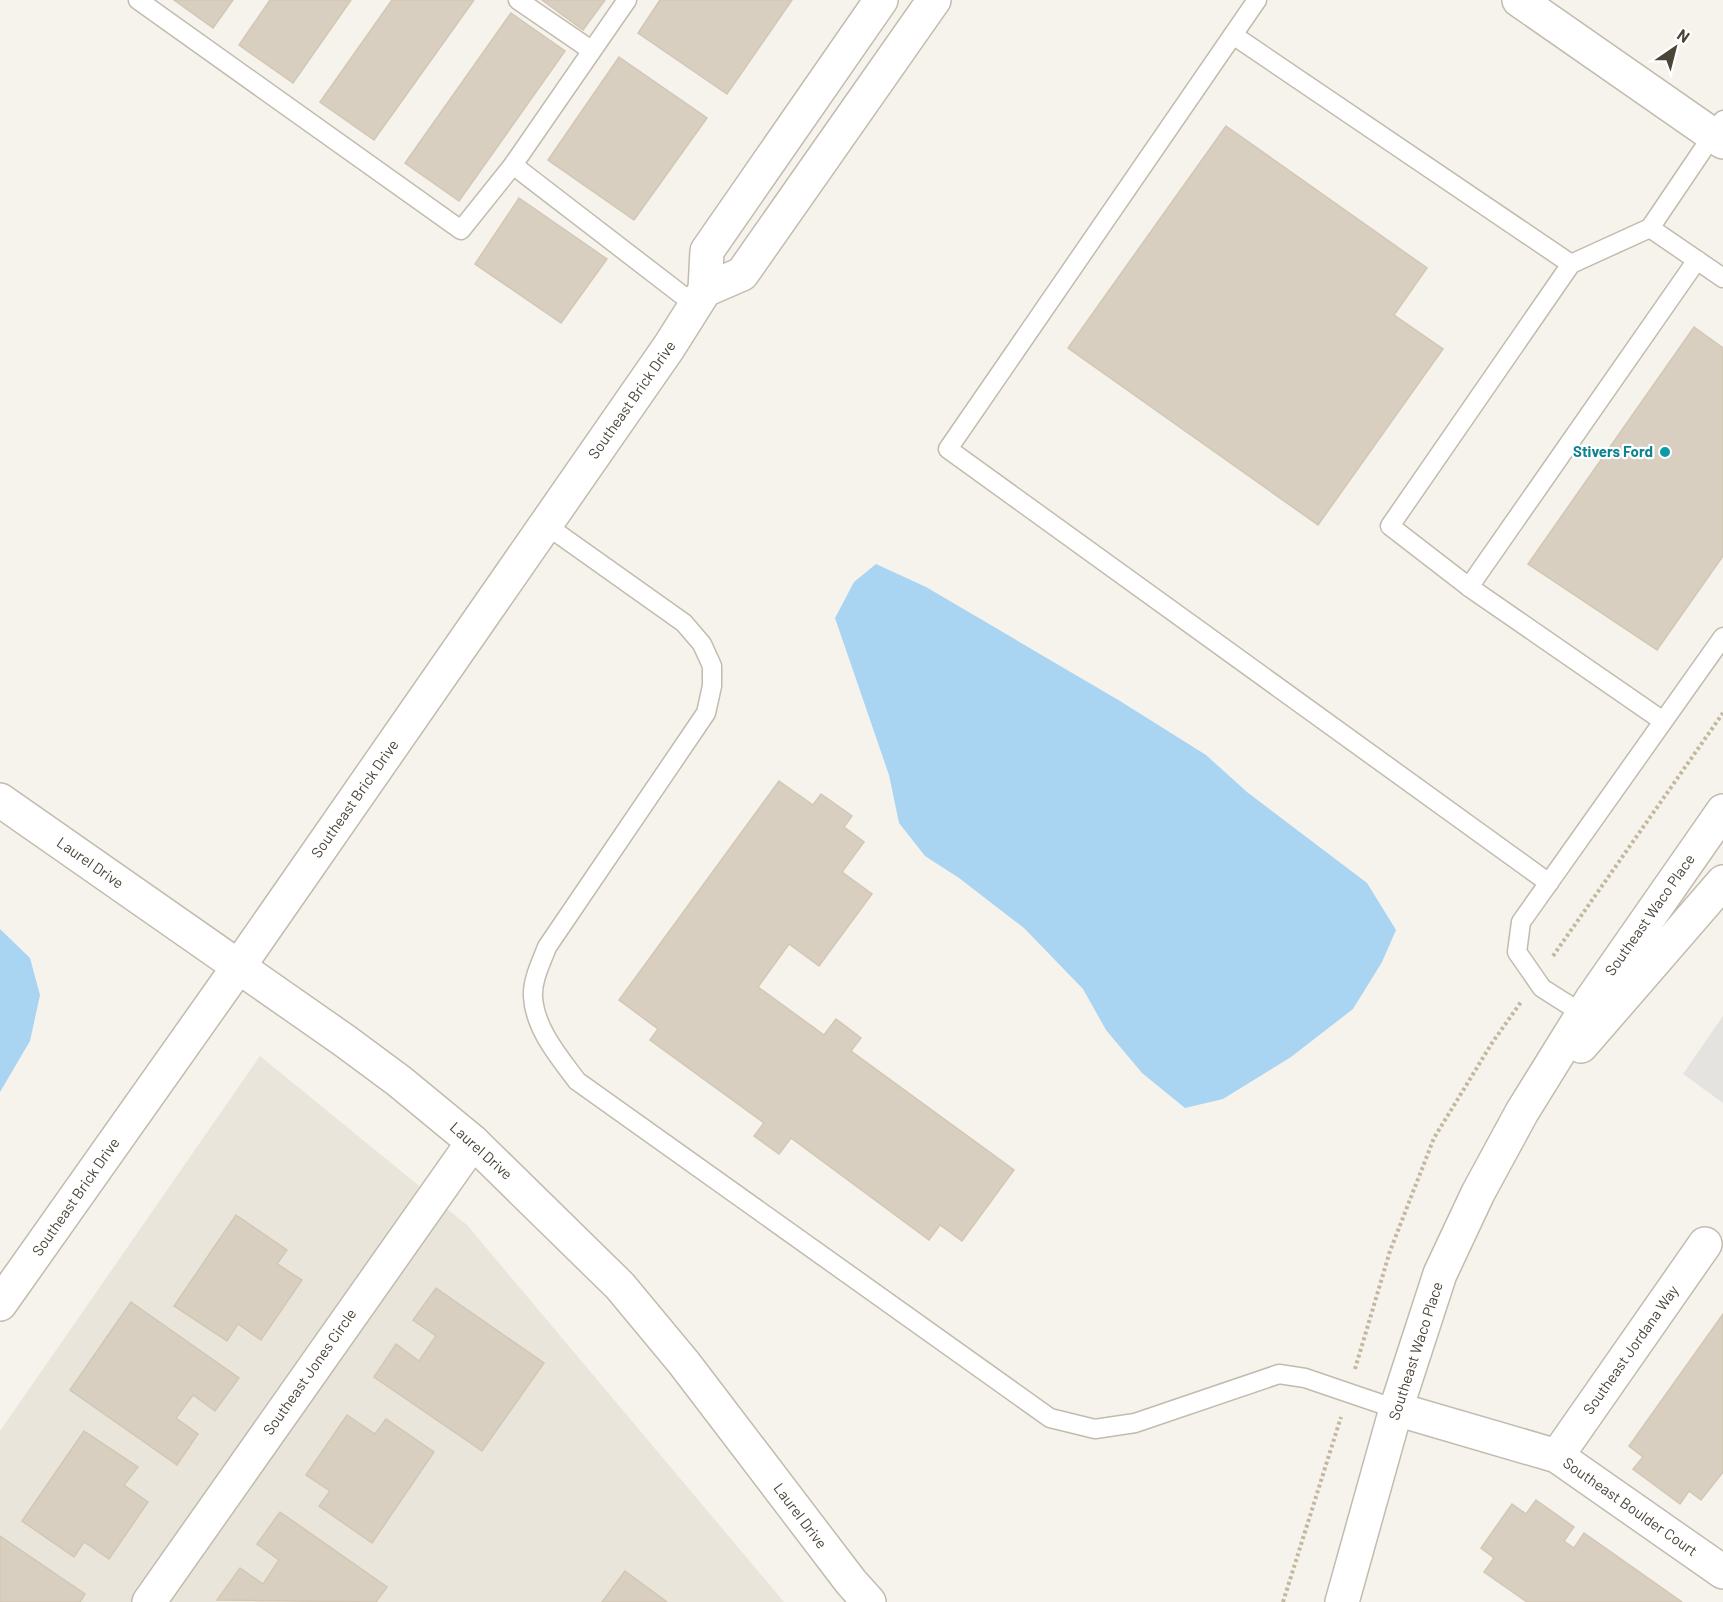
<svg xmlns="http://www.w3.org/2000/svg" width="1723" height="1602" font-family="Barlow,sans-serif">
  <rect width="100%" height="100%" fill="#f6f3ec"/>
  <path fill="#eae5da" d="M260 1056 467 1225 784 1602H0V1431Z"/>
  <path fill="#e5e3e0" d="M1723 1016V1103L1683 1074Z"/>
  <g fill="#a9d4f2">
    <path d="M876 564 926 587 1120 701 1206 755 1247 792 1367 883 1396 930 1382 962 1353 1009 1291 1057 1223 1099 1185 1108 1142 1073 1106 1030 1083 989 1024 928 959 878 925 856 899 823 889 775 835 618 854 582Z"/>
    <path d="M0 929 30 958 40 995 30 1041 0 1092Z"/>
  </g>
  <g fill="#d8cfc1" stroke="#d3c7b4" stroke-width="1.5">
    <path d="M174 0H233L213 28Z"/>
    <path d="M270 0H351L293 83 239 45Z"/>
    <path d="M392 0H474L374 140 320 102Z"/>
    <path d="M542 0H605L583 30Z"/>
    <path d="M660 0H792L727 94 638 33Z"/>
    <path d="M511 13 565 51 459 201 405 163Z"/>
    <path d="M619 57 707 118 634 220 548 160Z"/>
    <path d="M1226 126 1427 268 1394 315 1443 349 1318 525 1068 348Z"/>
    <path d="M519 198 607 259 561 323 475 264Z"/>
    <path d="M1694 327 1723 348V556L1657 650 1528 564Z"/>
    <path d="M779 781 813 805 821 794 852 816 844 827 864 842 842 872 872 894 819 966 789 944 758 987 824 1035 836 1019 861 1038 851 1051 1014 1170 962 1241 940 1225 929 1240 791 1138 779 1154 754 1136 764 1123 650 1040 658 1029 619 1000Z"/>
    <path d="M236 1215 287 1250 277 1264 302 1280 261 1340 238 1324 227 1341 174 1306Z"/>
    <path d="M436 1288 544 1363 482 1451 374 1377 396 1344 419 1361 436 1336 413 1320Z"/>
    <path d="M131 1302 239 1378 215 1411 193 1395 176 1418 198 1434 177 1465 70 1390Z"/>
    <path d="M1723 1314V1472L1701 1500 1689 1491 1680 1504 1633 1469 1643 1457 1629 1446Z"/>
    <path d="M347 1415 375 1434 386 1419 434 1452 372 1543 319 1506 330 1491 306 1475Z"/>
    <path d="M84 1431 138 1467 124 1485 148 1502 109 1559 84 1542 74 1557 22 1521Z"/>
    <path d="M1536 1500 1574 1527 1564 1541 1574 1548 1584 1533 1682 1602H1527L1484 1572 1494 1558 1481 1548 1512 1504 1526 1514Z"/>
    <path d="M280 1512 387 1587 376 1602 217 1600 240 1568 263 1584 279 1560 257 1544Z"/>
    <path d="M0 1536 85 1594 80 1602H0Z"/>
    <path d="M625 1571 667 1602H602Z"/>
  </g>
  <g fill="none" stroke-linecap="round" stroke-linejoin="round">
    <defs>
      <g id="lane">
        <path d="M138 0 461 230 513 165"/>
        <path d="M518 0 591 50"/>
        <path d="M627 0 513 165 695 305"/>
        <path d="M1257 0 948 449 1549 883"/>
        <path d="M1233 35 1571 264 1650 228"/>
        <path d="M1723 120 1650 228 1723 278"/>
        <path d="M1571 264 1390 526 1469 587 1663 721"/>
        <path d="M546 525 684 623 702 644 712 666V686L706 713 547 947C541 963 532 980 533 997 535 1029 559 1057 577 1081L1050 1418 1095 1429 1135 1423 1279 1374 1305 1378 1396 1409"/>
        <path d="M1469 587 1697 260"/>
        <path d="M1583 1014 1542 988 1517 952 1521 922 1723 637"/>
      </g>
      <g id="street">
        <path d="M1519 0 1723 142"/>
        <path d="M705 290 742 274 934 0"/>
        <path d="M0 800 345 1041 399 1081 473 1142 620 1286 684 1363 851 1582 869 1602"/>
        <path d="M1581 1046 1723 882"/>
        <path d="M0 1304 239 966 669 347 705 290 707 251 881 0"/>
        <path d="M1396 1409 1557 1456 1723 1572"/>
        <path d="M1557 1456 1705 1244"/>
        <path d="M149 1602 473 1142"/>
        <path d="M1342 1602 1396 1409 1440 1274 1478 1193 1522 1112 1592 999 1723 811"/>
      </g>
    </defs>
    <use href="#lane" stroke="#c2bbae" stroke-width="21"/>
    <use href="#street" stroke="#c2bbae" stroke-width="36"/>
    <g stroke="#c4b79f" stroke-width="4" stroke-dasharray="3 3" stroke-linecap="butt">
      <path d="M1553 956 1723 713"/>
      <path d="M1355 1369 1390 1251 1434 1138 1492 1043 1521 1002"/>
      <path d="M1283 1602 1341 1417"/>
    </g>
    <use href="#lane" stroke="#fff" stroke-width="18"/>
    <use href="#street" stroke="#fff" stroke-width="33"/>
  </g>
  <circle fill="#0f9aa8" stroke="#fff" stroke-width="2" cx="1665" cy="452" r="6"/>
  <g text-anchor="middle" stroke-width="4.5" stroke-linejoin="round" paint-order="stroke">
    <g font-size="15" fill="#4b4439" stroke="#fff">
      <text transform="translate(632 400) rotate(-55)" y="5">Southeast Brick Drive</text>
      <text transform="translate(355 799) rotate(-55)" y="5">Southeast Brick Drive</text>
      <text transform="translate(90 863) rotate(35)" y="5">Laurel Drive</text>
      <text transform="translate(1650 915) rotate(-55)" y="5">Southeast Waco Place</text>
      <text transform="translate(481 1151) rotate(42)" y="5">Laurel Drive</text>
      <text transform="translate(76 1197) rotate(-55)" y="5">Southeast Brick Drive</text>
      <text transform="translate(1631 1350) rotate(-55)" y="5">Southeast Jordana Way</text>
      <text transform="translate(1416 1351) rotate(-72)" y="5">Southeast Waco Place</text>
      <text transform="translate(310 1372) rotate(-55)" y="5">Southeast Jones Circle</text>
      <text transform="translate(1630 1507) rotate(35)" y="5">Southeast Boulder Court</text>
      <text transform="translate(800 1516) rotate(53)" y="5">Laurel Drive</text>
    </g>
    <g font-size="15" font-weight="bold" fill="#0d838f" stroke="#fff" text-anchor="end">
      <text x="1653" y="457">Stivers Ford</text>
    </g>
  </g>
  <g transform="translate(1675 48) rotate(35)" stroke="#ffffff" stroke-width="4.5" paint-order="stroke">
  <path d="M0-4.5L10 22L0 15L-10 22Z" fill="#4b4439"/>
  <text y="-9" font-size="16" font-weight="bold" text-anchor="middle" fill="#4b4439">N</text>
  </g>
</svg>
